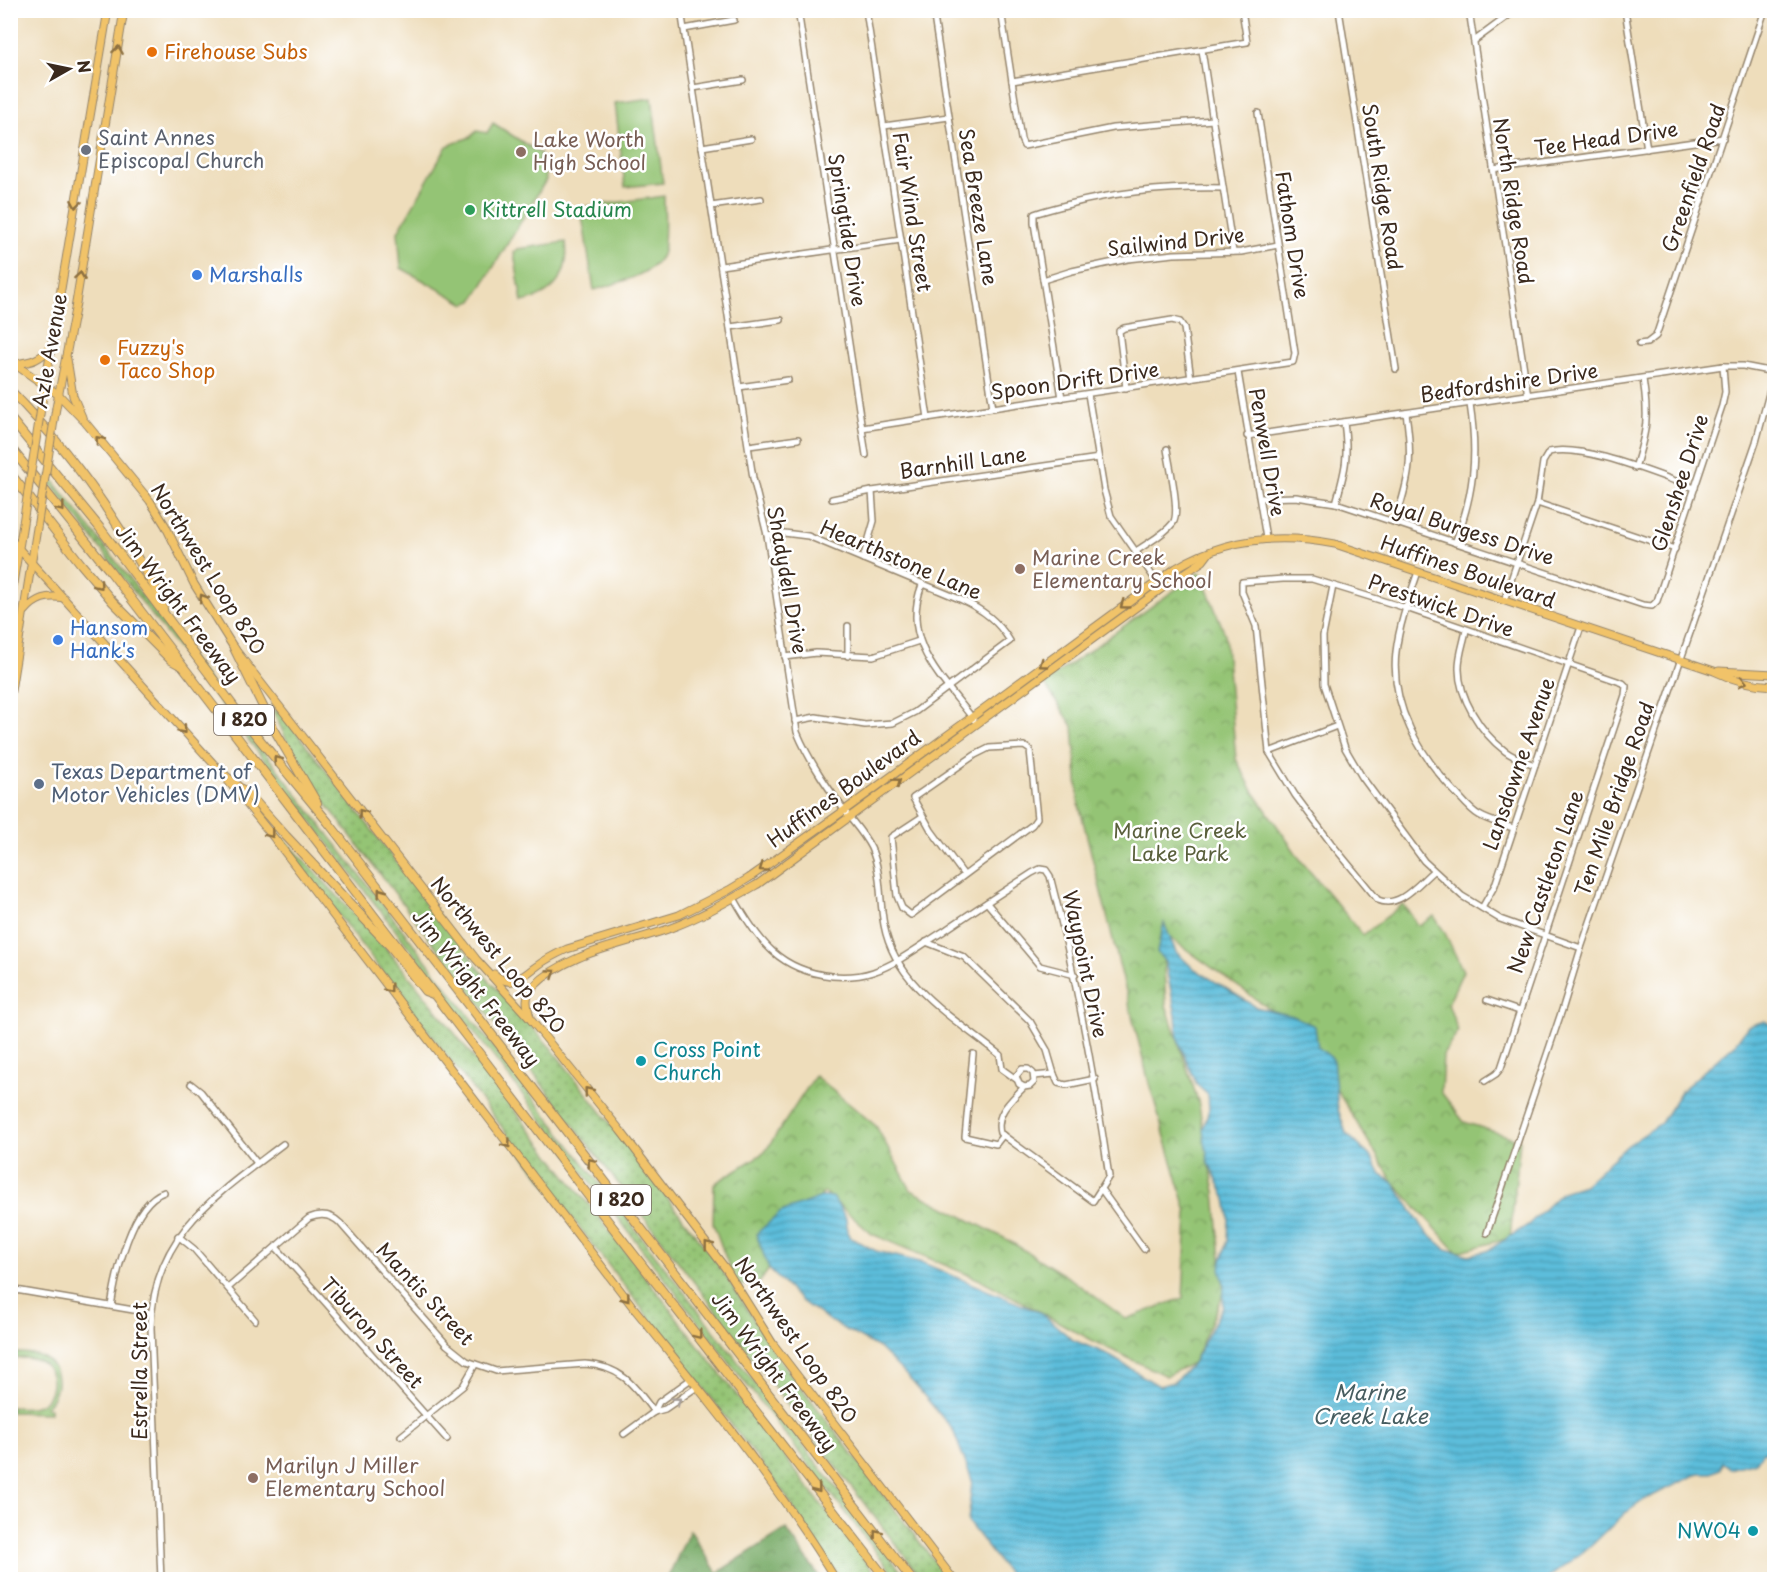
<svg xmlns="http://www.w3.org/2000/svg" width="1785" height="1590" font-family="'Playpen Sans',sans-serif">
  <defs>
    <pattern id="grass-dots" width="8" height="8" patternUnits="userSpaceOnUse" patternTransform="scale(1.5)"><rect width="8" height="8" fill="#94c474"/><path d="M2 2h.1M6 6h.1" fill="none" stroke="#7a9f5f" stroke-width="1.8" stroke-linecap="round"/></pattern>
    <pattern id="forest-crowns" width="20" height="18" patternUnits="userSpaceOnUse" patternTransform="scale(1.5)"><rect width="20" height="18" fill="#7a6"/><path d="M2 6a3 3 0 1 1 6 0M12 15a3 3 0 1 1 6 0" fill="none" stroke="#638b53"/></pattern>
    <pattern id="park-crowns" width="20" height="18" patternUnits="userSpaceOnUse" patternTransform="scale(1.5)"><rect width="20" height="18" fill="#94c474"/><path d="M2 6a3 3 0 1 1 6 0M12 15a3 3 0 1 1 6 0" fill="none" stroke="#7a9f5f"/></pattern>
    <pattern id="water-rules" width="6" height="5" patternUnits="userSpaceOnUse" patternTransform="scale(1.5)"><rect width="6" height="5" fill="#5cbddb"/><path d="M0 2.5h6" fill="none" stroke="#4d9ab1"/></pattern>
  </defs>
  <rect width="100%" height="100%" fill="#fff"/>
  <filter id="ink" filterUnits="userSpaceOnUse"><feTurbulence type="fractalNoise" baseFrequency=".0167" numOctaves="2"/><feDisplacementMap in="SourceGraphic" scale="12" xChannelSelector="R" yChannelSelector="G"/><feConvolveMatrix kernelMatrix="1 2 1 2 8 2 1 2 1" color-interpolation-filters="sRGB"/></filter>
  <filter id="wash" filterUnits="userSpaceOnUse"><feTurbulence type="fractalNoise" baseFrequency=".008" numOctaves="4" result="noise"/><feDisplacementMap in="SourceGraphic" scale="24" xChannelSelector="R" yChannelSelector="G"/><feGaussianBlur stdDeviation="1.35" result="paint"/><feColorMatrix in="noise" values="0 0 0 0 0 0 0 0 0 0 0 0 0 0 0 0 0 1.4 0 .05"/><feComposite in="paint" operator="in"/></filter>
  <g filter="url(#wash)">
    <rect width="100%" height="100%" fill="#edb"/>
    <g fill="url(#grass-dots)" stroke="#687749" stroke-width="1.5">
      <path d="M49 475 907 1579H897L49 482Z"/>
      <path d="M270 705 276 712 279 710 485 976 551 1048 613 1127 721 1268 775 1353 948 1579H923L920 1576 324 801 288 743Z"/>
      <path d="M262 816 381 942 431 1003 654 1288 879 1579H840L781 1489Z"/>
    </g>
    <path fill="url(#forest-crowns)" stroke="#596a42" stroke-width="1.5" d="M786 1529 821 1579H667L690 1530 717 1573Z"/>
    <path fill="url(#park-crowns)" stroke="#687749" stroke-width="1.5" d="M1200 572 1225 634 1236 759 1253 791 1302 862 1363 935 1403 904 1419 926 1434 916 1444 931 1463 971 1448 1004 1458 1031 1443 1055 1441 1092 1464 1122 1520 1140 1510 1238 1457 1252 1393 1182 1335 1087 1313 1040 1162 932 1166 1005 1198 1101 1215 1192 1224 1293 1193 1363 1166 1376 1099 1344 985 1282 872 1234 824 1192 759 1283 736 1286 713 1223 714 1184 765 1152 815 1076 876 1126 911 1190 1006 1239 1071 1279 1126 1319 1183 1298 1187 1212 1149 1083 1079 805 1073 726 1044 683Z"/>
    <g fill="#94c474" stroke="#687749" stroke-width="1.5">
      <path d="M652 98 663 183 625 187 615 103Z"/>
      <path d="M493 123 541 154 538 160 545 171 546 180 473 301 465 304 401 268 398 232 447 146 470 137 477 131 487 133Z"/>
      <path d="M664 196C664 209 667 247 661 257 650 276 614 284 594 290L581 210 584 207Z"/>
      <path d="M566 242C570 275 554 296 522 302L514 253 517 249Z"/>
      <path d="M11 1353C20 1353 30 1352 39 1356 62 1365 62 1393 45 1407L50 1408V1413L11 1412V1407C20 1407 31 1409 39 1405 56 1396 57 1370 39 1361 31 1357 20 1358 11 1358Z"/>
    </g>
    <path fill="url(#water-rules)" stroke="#4c747c" stroke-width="1.5" d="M1164 923 1176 952 1193 968 1256 1007 1293 1016 1315 1026 1318 1047 1333 1059 1338 1109 1346 1133 1372 1158 1381 1175 1393 1182 1426 1232 1446 1249 1469 1255 1487 1251 1528 1225 1562 1192 1584 1185 1628 1145 1661 1123 1681 1091 1735 1044 1748 1026 1765 1021 1774 1027V1453L1763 1452 1756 1462 1729 1469 1722 1462 1720 1469 1712 1473H1699L1644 1500 1624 1514 1592 1545 1547 1579H1012L968 1522 972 1480 953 1430 910 1379 879 1348 830 1321 801 1301 769 1269 756 1234 781 1212 821 1197H833L846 1218 849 1237 876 1251 923 1263 1041 1313 1073 1340 1105 1353 1159 1386 1174 1382 1193 1363 1223 1306 1224 1284 1220 1268 1228 1240 1229 1216 1226 1199 1208 1161 1203 1130 1209 1109 1208 1095 1197 1085 1178 1040 1176 1015 1165 962 1157 952Z"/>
  </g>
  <g filter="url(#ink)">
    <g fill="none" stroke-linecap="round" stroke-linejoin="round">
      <defs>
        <g id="minor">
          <path d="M681 10 753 478 767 535 797 732C810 763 830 791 850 818 858 828 865 836 871 848 882 872 879 899 884 925 895 985 955 1019 1000 1055L1002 1069 1016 1079"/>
          <path d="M798 10 866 455"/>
          <path d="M866 10 928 418"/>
          <path d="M933 10 993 408"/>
          <path d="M1001 10 1021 139 1024 146 1113 128 1213 120"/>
          <path d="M1339 10 1396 369"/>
          <path d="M1469 10 1528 396"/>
          <path d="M1625 10 1647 149"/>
          <path d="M1001 13 1019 10"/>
          <path d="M684 29 734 20"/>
          <path d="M1474 41 1516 10"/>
          <path d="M1202 50 1233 252"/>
          <path d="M1012 81 1247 42 1242 10"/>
          <path d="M693 88 743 80"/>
          <path d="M884 126 949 117"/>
          <path d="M702 147 751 139"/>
          <path d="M1493 170 1723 138"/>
          <path d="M711 206 761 199"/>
          <path d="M721 266 901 240"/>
          <path d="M1043 280 1072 271 1128 259 1174 254 1241 252 1278 245"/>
          <path d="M730 327 781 320"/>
          <path d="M1639 344 1647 343 1656 336 1765 10"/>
          <path d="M1238 372 1266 538"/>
          <path d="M739 387 788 380"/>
          <path d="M1126 388 1119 331 1124 328 1172 320 1180 322 1184 328 1191 379"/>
          <path d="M1088 394 1104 490 1111 516 1159 585"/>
          <path d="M1062 398 1034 223V214C1046 210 1058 207 1070 204 1121 191 1172 187 1223 188"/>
          <path d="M862 428 1293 362 1295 353 1258 113"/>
          <path d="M1247 436 1723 366H1743L1774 372"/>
          <path d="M749 446 798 439"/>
          <path d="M1635 468C1647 430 1649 418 1643 379"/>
          <path d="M1260 498 1296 497 1336 503 1643 605 1652 606 1657 601 1722 406 1725 392 1723 366"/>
          <path d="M832 499 872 491 1099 458"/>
          <path d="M1336 503C1345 470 1349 458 1344 422"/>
          <path d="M1537 503 1675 549"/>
          <path d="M1395 522C1410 477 1413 460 1406 413"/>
          <path d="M767 535 784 533 808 536 962 600C983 610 998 621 1010 641L915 712 893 723 865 725 816 717 795 721"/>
          <path d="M1455 543C1474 494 1478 456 1470 404"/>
          <path d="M1135 552C1147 543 1164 535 1173 523 1181 513 1169 463 1167 449"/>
          <path d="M863 559 874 521 872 491"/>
          <path d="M1418 572C1409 598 1399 625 1396 652 1390 706 1420 755 1455 792 1462 799 1470 810 1479 815 1489 821 1502 824 1513 828"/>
          <path d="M922 585C900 641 942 678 974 720"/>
          <path d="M1333 586 1323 636 1324 684 1345 748 1362 777 1424 861 1462 896 1500 919 1581 948"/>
          <path d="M1504 601 1537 503 1543 462 1549 452C1584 443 1659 476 1695 488"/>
          <path d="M1466 630C1464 642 1459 654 1459 667 1458 697 1481 733 1505 751 1514 758 1524 761 1535 765"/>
          <path d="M10 632 20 636"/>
          <path d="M848 656V626"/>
          <path d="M785 657 816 653 873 656 919 641"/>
          <path d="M1269 752 1337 726"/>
          <path d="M923 816 891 837 897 896 902 908 911 915 1032 825 1037 818 1030 750 1024 746 989 748 975 755 913 798 931 830 964 875"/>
          <path d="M1433 871C1418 884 1399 909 1378 900L1331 843 1295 795 1269 752 1256 626 1242 592V582L1283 579H1312L1406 608 1623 683 1626 686 1625 695 1501 1068 1496 1074 1485 1081"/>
          <path d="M734 898C758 941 780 971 832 976 845 977 861 976 873 972 899 963 921 945 944 931 973 911 1003 892 1032 873L1040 869 1046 870 1050 876C1076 975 1094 1075 1109 1176L1093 1201 1000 1133C995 1113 1011 1101 1024 1087L1030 1086 1034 1082 1033 1073 1028 1069H1022L1016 1076 1019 1084 1024 1087"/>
          <path d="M987 903 1040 966 1075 975"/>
          <path d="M1482 908 1495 885 1581 627"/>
          <path d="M926 942 964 957 1030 1021 1047 1050 1054 1074"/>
          <path d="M1487 1000 1519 1011"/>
          <path d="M973 1054 965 1137 996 1144 1003 1135"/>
          <path d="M1034 1076 1054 1074 1058 1083 1066 1085 1095 1079"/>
          <path d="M191 1084 201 1092 257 1163"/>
          <path d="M1101 1189 1144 1249"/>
          <path d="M1487 1233 1563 1007 1581 948 1756 442 1774 375"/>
          <path d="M178 1236 194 1249 255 1320"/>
          <path d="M276 1247 447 1439"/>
          <path d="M228 1288 309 1218C321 1213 331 1214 340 1223L447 1345 467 1361 496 1371 585 1364C621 1366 634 1385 654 1412"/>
          <path d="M10 1289 151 1313"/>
          <path d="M111 1306C116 1275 131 1203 164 1192"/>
          <path d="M654 1412 659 1402 691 1379"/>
          <path d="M624 1434 654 1412 665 1409 697 1387"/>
          <path d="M401 1436 463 1386 475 1365"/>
          <path d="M161 1580 151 1328C152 1235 216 1195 283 1144"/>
        </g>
        <g id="major">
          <path d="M67 359 73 396 82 417"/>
          <path d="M10 361 59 395 85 422 150 501 165 525 194 584 234 648 476 959 531 1020 620 1130 726 1269 773 1344 954 1580"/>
          <path d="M15 364C31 362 41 360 51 346"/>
          <path d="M42 402 108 10"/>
          <path d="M56 408 75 309 124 10"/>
          <path d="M10 539 221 772 274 838 633 1307C704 1395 777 1483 836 1580"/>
          <path d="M10 601 21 536"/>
          <path d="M25 611C36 598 47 595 64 598"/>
          <path d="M1719 671 1774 674"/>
          <path d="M10 697 34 547"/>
          <path d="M494 974C512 990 521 977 537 966 546 959 556 954 567 949L679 915 729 890 749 878 845 810 1176 568C1225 538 1279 533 1335 544L1714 671C1734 681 1752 685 1774 686"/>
          <path d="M530 1017C527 1006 524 996 533 987 567 952 624 945 668 929 699 918 730 900 758 884L1161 589 1203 561 1209 553"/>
        </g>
        <g id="highway">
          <path d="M10 390C60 441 103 498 138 559 147 575 159 591 163 609"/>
          <path d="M10 418 100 528 246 723 328 822 912 1580"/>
          <path d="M10 447 110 571 590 1198 887 1580"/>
          <path d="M10 473 81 564 113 602 171 660 180 665"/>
          <path d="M234 648 274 729 317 803"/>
          <path d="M221 772 253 799 286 836 391 947 425 991 433 994"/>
        </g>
      </defs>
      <use href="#minor" stroke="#94846c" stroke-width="8"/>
      <use href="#major" stroke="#94846c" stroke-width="9"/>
      <use href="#highway" stroke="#94846c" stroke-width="10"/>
      <use href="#minor" stroke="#fff" stroke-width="5"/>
      <use href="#major" stroke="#f1c369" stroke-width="7"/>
      <use href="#highway" stroke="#f1c369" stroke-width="8"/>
      <defs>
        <g id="major-bridge">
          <path d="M21 536 42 402"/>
          <path d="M34 547 56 408"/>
        </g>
      </defs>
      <use href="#major-bridge" stroke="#94846c" stroke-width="9" stroke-linecap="butt"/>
      <use href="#major-bridge" stroke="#f1c369" stroke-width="7"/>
    </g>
    <defs><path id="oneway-chevron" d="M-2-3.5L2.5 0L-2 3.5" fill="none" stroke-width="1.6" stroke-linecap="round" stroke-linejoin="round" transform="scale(1.5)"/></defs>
    <g stroke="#8d6f40">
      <use href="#oneway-chevron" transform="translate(118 50) rotate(-81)"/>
      <use href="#oneway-chevron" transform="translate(76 204) rotate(100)"/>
      <use href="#oneway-chevron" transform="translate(80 276) rotate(-81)"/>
      <use href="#oneway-chevron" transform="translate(99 440) rotate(-130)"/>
      <use href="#oneway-chevron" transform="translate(61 508) rotate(52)"/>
      <use href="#oneway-chevron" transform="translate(99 585) rotate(49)"/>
      <use href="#oneway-chevron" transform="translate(203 598) rotate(-121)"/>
      <use href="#oneway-chevron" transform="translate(1124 605) rotate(144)"/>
      <use href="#oneway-chevron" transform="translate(1043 664) rotate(144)"/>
      <use href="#oneway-chevron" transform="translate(1743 682) rotate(12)"/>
      <use href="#oneway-chevron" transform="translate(183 730) rotate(48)"/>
      <use href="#oneway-chevron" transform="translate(277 760) rotate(-130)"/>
      <use href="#oneway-chevron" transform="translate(897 782) rotate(-37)"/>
      <use href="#oneway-chevron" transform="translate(362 813) rotate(-128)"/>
      <use href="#oneway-chevron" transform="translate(270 834) rotate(52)"/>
      <use href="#oneway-chevron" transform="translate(763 868) rotate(145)"/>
      <use href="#oneway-chevron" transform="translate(381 892) rotate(-127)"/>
      <use href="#oneway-chevron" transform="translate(552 973) rotate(-34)"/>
      <use href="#oneway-chevron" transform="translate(389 989) rotate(53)"/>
      <use href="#oneway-chevron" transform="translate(588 1091) rotate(-129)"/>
      <use href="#oneway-chevron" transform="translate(507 1144) rotate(53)"/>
      <use href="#oneway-chevron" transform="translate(591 1162) rotate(-128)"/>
      <use href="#oneway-chevron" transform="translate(708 1245) rotate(-128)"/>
      <use href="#oneway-chevron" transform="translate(626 1298) rotate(53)"/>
      <use href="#oneway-chevron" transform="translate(698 1335) rotate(52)"/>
      <use href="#oneway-chevron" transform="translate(817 1489) rotate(52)"/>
      <use href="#oneway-chevron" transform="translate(877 1533) rotate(-128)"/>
    </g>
    <use stroke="#a79f9a" href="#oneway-chevron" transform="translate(677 1401) rotate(-36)"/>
  </g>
  <g fill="#e8710a" stroke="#fff" stroke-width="2">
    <circle cx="152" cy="52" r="6"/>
    <circle cx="105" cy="360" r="6"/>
  </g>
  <circle fill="#6b7280" stroke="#fff" stroke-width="2" cx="86" cy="150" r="6"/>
  <g fill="#8d6e63" stroke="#fff" stroke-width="2">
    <circle cx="521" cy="152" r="6"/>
    <circle cx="1020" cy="569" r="6"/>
    <circle cx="253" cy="1478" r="6"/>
  </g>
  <circle fill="#2e9e5b" stroke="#fff" stroke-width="2" cx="470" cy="210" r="6"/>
  <g fill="#3f7fe0" stroke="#fff" stroke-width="2">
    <circle cx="197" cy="275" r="6"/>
    <circle cx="58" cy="640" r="6"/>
  </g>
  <circle fill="#5c6f8a" stroke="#fff" stroke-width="2" cx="39" cy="784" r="6"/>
  <g fill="#0f9aa8" stroke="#fff" stroke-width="2">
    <circle cx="641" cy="1061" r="6"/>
    <circle cx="1753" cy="1531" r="6"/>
  </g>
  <g text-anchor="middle" stroke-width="5" stroke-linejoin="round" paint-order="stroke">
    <g fill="#fff" stroke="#766a62" stroke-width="1.5">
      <rect x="214" y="705" width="60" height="30" rx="4.5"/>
      <rect x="591" y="1185" width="60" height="30" rx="4.5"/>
    </g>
    <g font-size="18" font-weight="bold" fill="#3b2a1e">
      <text x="244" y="726">I 820</text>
      <text x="621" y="1206">I 820</text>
    </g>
    <g font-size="20" fill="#c56008" stroke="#fff" text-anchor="start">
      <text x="164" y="59">Firehouse Subs</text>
      <text x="117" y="355">Fuzzy's<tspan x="117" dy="23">Taco Shop</tspan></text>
    </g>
    <g font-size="20" fill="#5b616d" stroke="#fff" text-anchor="start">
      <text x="98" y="145">Saint Annes<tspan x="98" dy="23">Episcopal Church</tspan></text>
    </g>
    <g font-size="20" fill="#3b2a1e" stroke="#fff">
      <text transform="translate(1606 139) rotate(-8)" y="7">Tee Head Drive</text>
      <text transform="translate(1694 178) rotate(-71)" y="7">Greenfield Road</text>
      <text transform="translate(1382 187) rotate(81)" y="7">South Ridge Road</text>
      <text transform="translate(1513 201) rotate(81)" y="7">North Ridge Road</text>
      <text transform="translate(978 207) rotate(81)" y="7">Sea Breeze Lane</text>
      <text transform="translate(912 212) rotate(81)" y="7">Fair Wind Street</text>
      <text transform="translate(847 230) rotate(81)" y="7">Springtide Drive</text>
      <text transform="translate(1292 235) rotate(81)" y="7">Fathom Drive</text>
      <text transform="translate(1176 242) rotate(-6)" y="7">Sailwind Drive</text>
      <text transform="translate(50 351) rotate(-80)" y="7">Azle Avenue</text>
      <text transform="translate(1075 381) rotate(-8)" y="7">Spoon Drift Drive</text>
      <text transform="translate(1509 383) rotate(-8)" y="7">Bedfordshire Drive</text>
      <text transform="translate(1267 452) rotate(80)" y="7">Penwell Drive</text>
      <text transform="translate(963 463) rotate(-8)" y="7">Barnhill Lane</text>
      <text transform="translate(1680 483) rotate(-72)" y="7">Glenshee Drive</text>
      <text transform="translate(1462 529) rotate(18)" y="7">Royal Burgess Drive</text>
      <text transform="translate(901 560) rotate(23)" y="7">Hearthstone Lane</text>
      <text transform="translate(208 569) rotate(58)" y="7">Northwest Loop 820</text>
      <text transform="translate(1468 572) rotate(19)" y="7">Huffines Boulevard</text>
      <text transform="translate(787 580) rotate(80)" y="7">Shadydell Drive</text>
      <text transform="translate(178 604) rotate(53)" y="7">Jim Wright Freeway</text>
      <text transform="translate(1441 606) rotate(19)" y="7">Prestwick Drive</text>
      <text transform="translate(1519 764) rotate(-71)" y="7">Lansdowne Avenue</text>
      <text transform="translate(844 789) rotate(-36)" y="7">Huffines Boulevard</text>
      <text transform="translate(1615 799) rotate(-71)" y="7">Ten Mile Bridge Road</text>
      <text transform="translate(1546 882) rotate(-71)" y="7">New Castleton Lane</text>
      <text transform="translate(498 955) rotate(50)" y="7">Northwest Loop 820</text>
      <text transform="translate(1085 964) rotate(78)" y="7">Waypoint Drive</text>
      <text transform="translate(476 988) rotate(52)" y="7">Jim Wright Freeway</text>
      <text transform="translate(425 1294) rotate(47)" y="7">Mantis Street</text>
      <text transform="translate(372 1333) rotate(48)" y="7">Tiburon Street</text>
      <text transform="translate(796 1340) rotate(55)" y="7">Northwest Loop 820</text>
      <text transform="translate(140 1371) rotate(-90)" y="7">Estrella Street</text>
      <text transform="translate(774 1372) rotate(53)" y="7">Jim Wright Freeway</text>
    </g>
    <g font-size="20" fill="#785e54" stroke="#fff" text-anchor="start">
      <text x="533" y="147">Lake Worth<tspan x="533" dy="23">High School</tspan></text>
      <text x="1032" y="565">Marine Creek<tspan x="1032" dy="23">Elementary School</tspan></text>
      <text x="265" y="1473">Marilyn J Miller<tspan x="265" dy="23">Elementary School</tspan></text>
    </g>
    <g font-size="20" fill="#27864d" stroke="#fff" text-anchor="start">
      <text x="482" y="217">Kittrell Stadium</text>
    </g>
    <g font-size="20" fill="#366cbe" stroke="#fff" text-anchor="start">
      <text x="209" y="282">Marshalls</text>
      <text x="70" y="635">Hansom<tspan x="70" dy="23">Hank's</tspan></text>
    </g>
    <g font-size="20" fill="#4e5e75" stroke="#fff" text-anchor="start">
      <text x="51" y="779">Texas Department of<tspan x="51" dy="23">Motor Vehicles (DMV)</tspan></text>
    </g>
    <g font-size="20" fill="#5a603c" stroke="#fff">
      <text x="1180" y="838">Marine Creek<tspan x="1180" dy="23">Lake Park</tspan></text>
    </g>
    <g font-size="20" fill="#0d838f" stroke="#fff" text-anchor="start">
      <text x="653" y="1057">Cross Point<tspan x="653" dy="23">Church</tspan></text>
      <text x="1741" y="1538" text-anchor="end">NW04</text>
    </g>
    <g font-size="21" font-style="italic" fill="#475d60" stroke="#fff">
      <text x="1370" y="1400">Marine<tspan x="1370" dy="24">Creek Lake</tspan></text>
    </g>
  </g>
  <rect width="1785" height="1590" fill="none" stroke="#fff" stroke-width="36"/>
  <g transform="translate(69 69) rotate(81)" stroke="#ffffff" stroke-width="4.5" paint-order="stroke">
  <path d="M0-4.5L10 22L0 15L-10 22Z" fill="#3b2a1e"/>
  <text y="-9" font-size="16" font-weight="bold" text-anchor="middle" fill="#3b2a1e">N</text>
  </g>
</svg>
